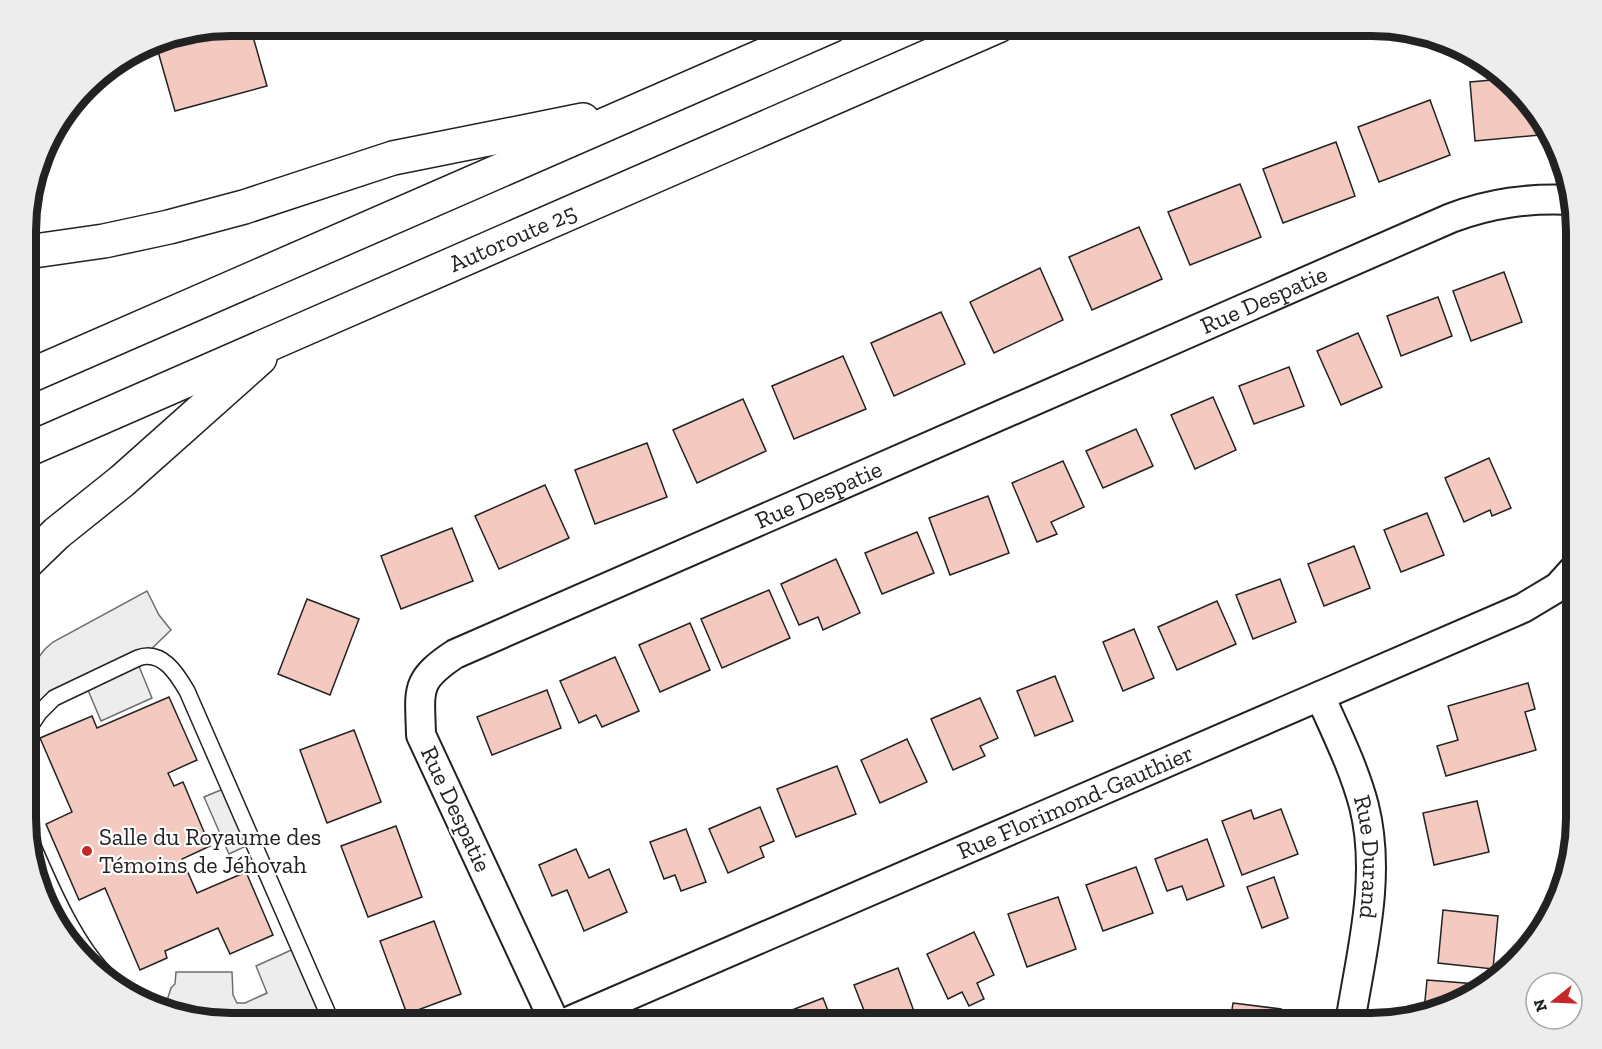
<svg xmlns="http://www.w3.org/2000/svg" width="1602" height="1049" font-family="'Zilla Slab',serif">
  <rect width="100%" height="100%" fill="#fff"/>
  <g fill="#ededed" stroke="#6f6f6f" stroke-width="1.5">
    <path d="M147 591 159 615 171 630 145 655 136 659 152 698 101 721 85 683 39 713 27 707V676L35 662 45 649 53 642Z"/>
    <path d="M228 787 253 843 229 854 204 797Z"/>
    <path d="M298 947 332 1023H231L176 1014 164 1010 171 988 175 984 176 972H232L233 995 237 1003H245L267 993 256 966Z"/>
  </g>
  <g fill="#f3c9c0" stroke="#222" stroke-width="1.5">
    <path d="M231 26H250L267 86 175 111 155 41Z"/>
    <path d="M1503 79 1549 129 1550 134 1475 141 1470 82Z"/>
    <path d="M1430 100 1450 155 1379 182 1358 127Z"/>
    <path d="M1336 142 1355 196 1283 223 1263 169Z"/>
    <path d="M1240 184 1261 237 1190 265 1168 212Z"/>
    <path d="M1139 227 1162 279 1092 310 1069 257Z"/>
    <path d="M1040 268 1063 320 994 353 970 302Z"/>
    <path d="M1504 272 1522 322 1471 341 1453 291Z"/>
    <path d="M1438 297 1452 336 1401 356 1387 316Z"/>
    <path d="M941 312 965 364 894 396 871 343Z"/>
    <path d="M1358 333 1382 387 1341 405 1317 351Z"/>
    <path d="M843 356 866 409 794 439 772 386Z"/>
    <path d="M1289 367 1304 406 1254 424 1239 386Z"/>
    <path d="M1213 397 1236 450 1195 469 1171 415Z"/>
    <path d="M743 399 766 451 697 483 673 430Z"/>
    <path d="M1136 429 1153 466 1103 488 1086 451Z"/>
    <path d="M647 443 667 497 595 524 575 470Z"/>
    <path d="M1489 458 1511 508 1492 516 1490 510 1464 522 1445 478Z"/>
    <path d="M1063 461 1084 507 1051 522 1057 534 1037 542 1012 483Z"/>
    <path d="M545 485 569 538 499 569 475 516Z"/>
    <path d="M988 496 1009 553 950 575 929 518Z"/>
    <path d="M1427 513 1444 555 1401 572 1384 530Z"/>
    <path d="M452 528 473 581 401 609 381 556Z"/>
    <path d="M917 532 934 573 882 594 865 553Z"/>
    <path d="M1354 546 1370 588 1324 606 1308 564Z"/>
    <path d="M836 559 860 613 823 630 818 617 799 625 781 584Z"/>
    <path d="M1280 579 1296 622 1253 639 1236 595Z"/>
    <path d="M769 590 790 638 722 668 701 619Z"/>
    <path d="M307 599 359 619 330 695 278 674Z"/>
    <path d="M1217 601 1236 644 1177 670 1158 627Z"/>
    <path d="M690 623 710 670 660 692 639 645Z"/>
    <path d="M1134 629 1154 678 1123 691 1103 642Z"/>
    <path d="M615 657 639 711 602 727 596 715 579 723 560 681Z"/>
    <path d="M1055 676 1073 721 1035 736 1017 691Z"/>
    <path d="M1528 683 1535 709 1525 712 1536 750 1446 776 1437 746 1458 740 1448 706Z"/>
    <path d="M547 690 561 728 492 755 477 717Z"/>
    <path d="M169 697 197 760 168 773 174 786 183 782 210 846 182 859 197 893 246 872 273 935 230 954 218 928 165 951 167 958 140 970 105 888 79 900 46 824 72 812 40 738 92 716 97 728Z"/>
    <path d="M980 698 998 738 980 746 985 756 953 770 931 719Z"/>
    <path d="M354 730 381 802 327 823 300 750Z"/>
    <path d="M907 739 927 782 880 803 861 760Z"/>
    <path d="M837 766 856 814 796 837 777 789Z"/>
    <path d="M1477 801 1489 852 1434 865 1423 813Z"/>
    <path d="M760 807 774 841 760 847 764 857 728 873 709 829Z"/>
    <path d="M1281 809 1298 854 1242 875 1222 821 1251 810 1254 819Z"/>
    <path d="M396 826 422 897 368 917 341 846Z"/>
    <path d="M686 829 706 882 681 891 675 875 664 879 650 842Z"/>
    <path d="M1207 839 1224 886 1187 900 1182 886 1167 891 1155 859Z"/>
    <path d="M576 849 589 878 609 869 627 912 584 931 567 890 552 896 539 865Z"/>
    <path d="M1136 867 1153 913 1103 931 1086 885Z"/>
    <path d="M1274 877 1288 918 1262 928 1247 887Z"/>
    <path d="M1058 897 1076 949 1027 967 1008 914Z"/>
    <path d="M1443 910 1498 916 1493 969 1438 963Z"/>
    <path d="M434 921 461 994 407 1014 380 941Z"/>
    <path d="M974 932 994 975 977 983 984 999 969 1006 962 992 948 999 927 954Z"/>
    <path d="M898 968 915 1014 892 1023H869L854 985Z"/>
    <path d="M1427 980 1477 984 1475 994 1424 1011Z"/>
    <path d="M823 998 833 1023H777L774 1017Z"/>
    <path d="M1233 1003 1281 1009 1280 1023H1230Z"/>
  </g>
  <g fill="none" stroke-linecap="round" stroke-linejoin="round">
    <defs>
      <g id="lane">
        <path d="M27 731 39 713 54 698 138 658C162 649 177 674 187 691L332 1023"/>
        <path d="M27 832C46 876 75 948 111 979 130 996 153 1005 176 1014"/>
      </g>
      <g id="street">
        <path id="s1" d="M1320 696C1336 732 1354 768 1364 806 1382 877 1361 953 1350 1023"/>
        <path id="s2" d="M555 1023 421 735C420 690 414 681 455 654L1451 218C1491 203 1528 198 1571 200"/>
        <path id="s3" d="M565 1023 1523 608 1558 587 1576 567"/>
      </g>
      <g id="highway">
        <path d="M27 252 104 241 169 227 244 207 393 158 583 120"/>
        <path d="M27 377 831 26"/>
        <path id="s4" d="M27 450 998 26"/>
        <path d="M27 562 57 533 122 481 260 358"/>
      </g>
    </defs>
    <use href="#lane" stroke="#222" stroke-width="18"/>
    <use href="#street" stroke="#222" stroke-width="32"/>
    <use href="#highway" stroke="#222" stroke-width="36"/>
    <use href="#lane" stroke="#fff" stroke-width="15"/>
    <use href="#street" stroke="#fff" stroke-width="28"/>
    <use href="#highway" stroke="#fff" stroke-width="33"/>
  </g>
  <circle fill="#c62828" stroke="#fff" stroke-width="2" cx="87" cy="851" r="6"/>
  <g text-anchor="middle" stroke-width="4.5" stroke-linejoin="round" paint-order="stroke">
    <g font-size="24" fill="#222" stroke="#fff">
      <text dy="8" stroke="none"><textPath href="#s4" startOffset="530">Autoroute 25</textPath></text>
      <text dy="8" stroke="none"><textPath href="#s2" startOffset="1296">Rue Despatie</textPath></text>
      <text dy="8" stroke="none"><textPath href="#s2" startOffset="810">Rue Despatie</textPath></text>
      <text dy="8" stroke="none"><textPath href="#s3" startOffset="556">Rue Florimond-Gauthier</textPath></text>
      <text transform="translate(456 809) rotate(65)" y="8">Rue Despatie</text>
      <text dy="8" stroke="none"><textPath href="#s1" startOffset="170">Rue Durand</textPath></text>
    </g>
    <g font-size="24" fill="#222" stroke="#fff" text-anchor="start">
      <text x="99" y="845">Salle du Royaume des<tspan x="99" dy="28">Témoins de Jéhovah</tspan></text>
    </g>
  </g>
  <path d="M0 0H1602V1049H0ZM231 36H1371A195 195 0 0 1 1566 231V818A195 195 0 0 1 1371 1013H231A195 195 0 0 1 36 818V231A195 195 0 0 1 231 36Z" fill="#ededed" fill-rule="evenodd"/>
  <path fill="none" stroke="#222" stroke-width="8" d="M231 36H1371A195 195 0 0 1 1566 231V818A195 195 0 0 1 1371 1013H231A195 195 0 0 1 36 818V231A195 195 0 0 1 231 36Z"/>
  <g transform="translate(1554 1001) rotate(252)"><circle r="28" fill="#ffffff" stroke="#a7a7a7" stroke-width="1.5"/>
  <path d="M0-4.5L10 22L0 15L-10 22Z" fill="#c62828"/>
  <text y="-9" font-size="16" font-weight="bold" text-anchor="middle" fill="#222222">N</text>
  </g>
</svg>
